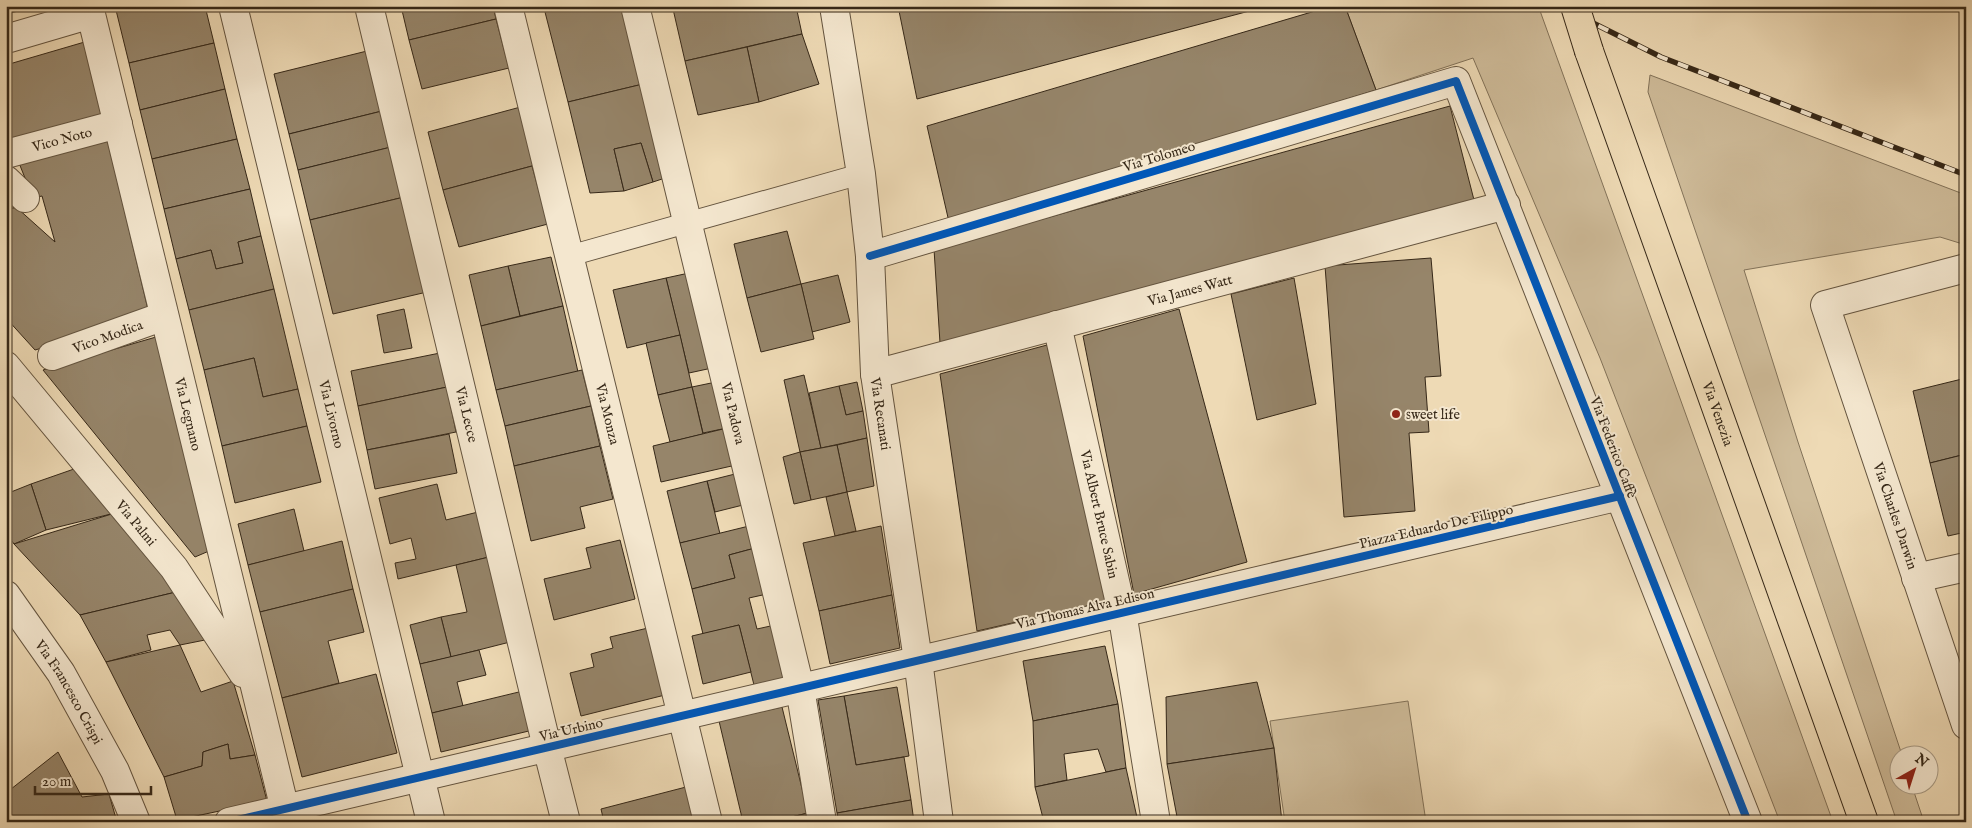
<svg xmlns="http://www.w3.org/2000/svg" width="1972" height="828" font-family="'IM FELL English',serif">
  <rect width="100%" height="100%" fill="#eedab5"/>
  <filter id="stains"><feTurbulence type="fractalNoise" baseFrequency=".004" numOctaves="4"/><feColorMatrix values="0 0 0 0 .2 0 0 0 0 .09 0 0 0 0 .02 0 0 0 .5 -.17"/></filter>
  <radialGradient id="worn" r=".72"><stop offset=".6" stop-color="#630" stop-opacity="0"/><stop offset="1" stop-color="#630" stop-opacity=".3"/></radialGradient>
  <g fill="#cfbc9a" stroke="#827259">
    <path d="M1345 6H1535L1539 8 1833 822H1780L1600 358 1473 58 1376 90Z"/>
    <path d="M1650 75 1966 195V245L1940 237 1744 270 1798 442 1902 755 1900 756V786H1912L1924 822H1897L1648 92Z"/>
    <path d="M1408 701 1426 822H1285L1270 721Z"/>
  </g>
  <g fill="#96856a" stroke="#362818">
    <path d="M6 6H39L6 14Z"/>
    <path d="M115 6H205L214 43 129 63Z"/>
    <path d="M401 6H493L496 19 409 40Z"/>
    <path d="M544 6H568L545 12Z"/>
    <path d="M568 6H624L643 84 568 102 545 12Z"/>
    <path d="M685 6H796L802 34 685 61 673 9Z"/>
    <path d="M898 6H1256L1257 9 917 99Z"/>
    <path d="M1332 6H1345L1376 90 949 222 927 126Z"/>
    <path d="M496 19 509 68 422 89 409 40Z"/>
    <path d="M802 34 819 84 759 102 747 47Z"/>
    <path d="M88 41 108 119 6 145V65Z"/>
    <path d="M214 43 225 89 140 110 129 63Z"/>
    <path d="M747 47 759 102 698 115 685 61Z"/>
    <path d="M367 51 382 111 289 134 274 74Z"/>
    <path d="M643 84 668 177 653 182 641 143 614 149 624 191 590 193 568 102Z"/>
    <path d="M225 89 237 139 152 159 140 110Z"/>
    <path d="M528 105 543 163 443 190 428 132Z"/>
    <path d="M1450 106 1474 200 940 343 934 249Z"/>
    <path d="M382 111 391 147 298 170 289 134Z"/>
    <path d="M107 136 150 318 35 350 6 318V210L16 207 55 242 42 196 33 198 19 163Z"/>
    <path d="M237 139 250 189 164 209 152 159Z"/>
    <path d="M641 143 653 182 624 191 614 149Z"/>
    <path d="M391 147 404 197 310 220 298 170Z"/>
    <path d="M532 166 548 224 459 247 443 190Z"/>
    <path d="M250 189 261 236 238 242 243 263 216 269 211 250 176 259 164 209Z"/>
    <path d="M6 197 16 207 6 210Z"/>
    <path d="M404 197 427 292 333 314 310 220Z"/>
    <path d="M787 231 801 284 747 298 734 244Z"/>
    <path d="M261 236 274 289 189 310 176 259 211 250 216 269 243 263 238 242Z"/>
    <path d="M551 257 563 306 520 316 508 266Z"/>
    <path d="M1431 258 1441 376 1425 377 1429 432 1409 433 1415 511 1344 517 1325 266Z"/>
    <path d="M508 266 520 316 481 326 469 275Z"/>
    <path d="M689 273 712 368 689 373 666 278Z"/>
    <path d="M838 275 850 322 812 332 801 284Z"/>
    <path d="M666 278 680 335 627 348 613 290Z"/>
    <path d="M1294 278 1316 404 1257 420 1231 294Z"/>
    <path d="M801 284 814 339 761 352 747 298Z"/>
    <path d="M274 289 298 389 263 397 254 358 204 370 189 310Z"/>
    <path d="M563 306 578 372 496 390 481 326Z"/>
    <path d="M404 309 412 348 384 353 377 315Z"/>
    <path d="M1179 309 1247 562 1134 594 1083 336Z"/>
    <path d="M680 335 692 387 658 395 646 343Z"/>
    <path d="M156 337 209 551 195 557 43 370Z"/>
    <path d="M1047 345 1109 601 977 631 940 374Z"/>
    <path d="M440 353 447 387 358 406 351 371Z"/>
    <path d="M254 358 263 397 298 389 307 426 222 446 204 370Z"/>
    <path d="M582 370 591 406 505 426 496 390Z"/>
    <path d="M804 375 821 448 800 452 784 380Z"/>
    <path d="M1966 378V454L1930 463 1913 391Z"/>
    <path d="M716 382 727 428 703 433 692 387Z"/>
    <path d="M857 382 863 411 846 415 839 386Z"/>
    <path d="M839 386 846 415 863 411 867 438 821 448 809 393Z"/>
    <path d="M447 387 456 432 367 450 358 406Z"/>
    <path d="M692 387 703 434 670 442 658 395Z"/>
    <path d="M591 406 600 446 514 466 505 426Z"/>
    <path d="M307 426 321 482 235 503 222 446Z"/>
    <path d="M727 428 736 465 661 482 653 446Z"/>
    <path d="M449 434 457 473 375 489 367 450Z"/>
    <path d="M867 438 874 486 847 492 837 445Z"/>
    <path d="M837 445 847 492 811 500 800 452Z"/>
    <path d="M600 446 613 499 580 507 585 528 531 541 514 466Z"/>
    <path d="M800 452 811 500 794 504 783 457Z"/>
    <path d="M1966 454V532L1948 536 1930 463Z"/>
    <path d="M74 469 115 513 46 530 31 484Z"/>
    <path d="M735 474 743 505 715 512 707 481Z"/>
    <path d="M707 481 720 534 680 543 667 491Z"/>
    <path d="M31 484 46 530 14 544 6 533V494Z"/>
    <path d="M437 484 446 520 478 512 489 557 398 579 395 563 416 559 411 538 390 544 379 498Z"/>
    <path d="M847 492 856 531 835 536 826 497Z"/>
    <path d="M294 509 304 551 248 565 238 524Z"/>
    <path d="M115 513 176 592 80 615 14 544Z"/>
    <path d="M749 526 755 548 729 555 735 578 692 589 680 543Z"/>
    <path d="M881 526 892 595 819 611 803 543Z"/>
    <path d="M620 540 635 599 554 620 544 579 591 568 586 548Z"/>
    <path d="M342 541 353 589 260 612 248 565Z"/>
    <path d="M755 548 767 594 749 598 757 629 775 625 788 680 755 689 739 625 703 634 692 589 735 578 729 555Z"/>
    <path d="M489 557 510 642 451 657 441 617 467 612 456 565Z"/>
    <path d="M353 589 364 632 328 641 339 683 282 698 260 612Z"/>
    <path d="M176 592 210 639 180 645 170 630 147 635 151 650 106 662 80 615Z"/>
    <path d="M892 595 900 648 830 664 819 611Z"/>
    <path d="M441 617 451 657 420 664 410 625Z"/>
    <path d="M739 625 751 672 703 684 692 636Z"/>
    <path d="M648 628 665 695 581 716 570 673 594 667 591 654 613 648 610 637Z"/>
    <path d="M180 645 201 692 233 681 255 755 230 759 228 744 203 752 202 766 164 777 106 662Z"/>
    <path d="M1105 646 1118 704 1033 721 1023 661Z"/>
    <path d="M479 650 486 675 457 682 463 706 432 713 420 664Z"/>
    <path d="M376 674 397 753 302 777 282 698Z"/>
    <path d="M1257 682 1274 748 1167 764 1166 697Z"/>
    <path d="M897 687 909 756 856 765 844 696Z"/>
    <path d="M523 691 533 730 441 752 432 713Z"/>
    <path d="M844 696 856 765 904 757 911 800 837 813 818 700Z"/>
    <path d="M1118 704 1126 768 1106 772 1098 749 1064 754 1067 780 1035 787 1033 721Z"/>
    <path d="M782 707 808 813 771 822H743L719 721Z"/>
    <path d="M228 744 230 759 255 755 267 801 177 820 164 777 202 766 203 752Z"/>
    <path d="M1274 748 1282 822H1178L1167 764Z"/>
    <path d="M58 752 82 797 109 794 117 822H6V793Z"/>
    <path d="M1126 768 1138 822H1044L1035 787Z"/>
    <path d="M686 787 695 822H604L601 809Z"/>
    <path d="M911 800 914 822H839L837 813Z"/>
    <path d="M808 813 810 822H771Z"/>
    <path d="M553 816 555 822H529Z"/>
  </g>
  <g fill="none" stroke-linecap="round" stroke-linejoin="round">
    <defs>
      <path id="service" d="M569 256 861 174"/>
      <g id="minor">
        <path id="s1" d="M89 6 288 822"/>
        <path id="s2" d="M233 6 431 822"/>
        <path id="s3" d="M369 6 547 747 566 822"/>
        <path id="s4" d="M508 6 708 822"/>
        <path id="s5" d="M635 6 800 688 822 822"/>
        <path id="s6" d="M834 6 861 174 870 256 875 374 918 660 939 822"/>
        <path d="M6 39 91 14"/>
        <path id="s7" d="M6 154 118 124"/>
        <path d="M6 180 25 198"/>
        <path d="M870 256 1456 81 1748 822"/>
        <path id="s8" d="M1966 268 1825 305 1966 725"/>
        <path id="s9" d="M1057 325 1122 612 1156 822"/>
        <path id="s10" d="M52 356 164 316"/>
        <path id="s11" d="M6 366 174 568 243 673"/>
        <path id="s12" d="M875 374 1506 205"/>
        <path d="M1916 578 1966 567"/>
        <path d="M229 822 1620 496"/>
      </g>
      <g id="tertiary">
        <path id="s13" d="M6 595 61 673 115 771 136 822"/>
      </g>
      <g id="primary">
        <path id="s14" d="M1589 51 1864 822"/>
      </g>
    </defs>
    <use href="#service" stroke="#64543f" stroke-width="22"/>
    <use href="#minor" stroke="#64543f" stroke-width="30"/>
    <use href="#tertiary" stroke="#64543f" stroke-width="30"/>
    <use href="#primary" stroke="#362818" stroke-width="30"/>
    <use href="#service" stroke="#f4e7cf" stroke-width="20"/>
    <use href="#minor" stroke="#f4e7cf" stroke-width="28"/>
    <use href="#tertiary" stroke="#f4e7cf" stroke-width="28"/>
    <use href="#primary" stroke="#eedab5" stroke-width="28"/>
    <defs>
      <path id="rail" d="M1559 6 1661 57 1966 175"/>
    </defs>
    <use href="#rail" stroke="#362818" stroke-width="5.5"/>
    <use href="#rail" stroke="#f4e7cf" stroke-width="4" stroke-dasharray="11" stroke-linecap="butt"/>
    <defs>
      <path id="primary-bridge" d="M1575 6 1589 51"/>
    </defs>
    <use href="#primary-bridge" stroke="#362818" stroke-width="30" stroke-linecap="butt"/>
    <use href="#primary-bridge" stroke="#eedab5" stroke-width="28"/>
    <defs>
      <g id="cycleway">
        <path d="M870 256 1456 81 1748 822"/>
        <path d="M229 822 1620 496"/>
      </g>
    </defs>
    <use href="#cycleway" stroke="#f4e7cf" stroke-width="11"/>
    <use href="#cycleway" stroke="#0057b8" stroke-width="8"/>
  </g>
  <circle fill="#8f2418" stroke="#f4e7cf" stroke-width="2" cx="1396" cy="414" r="5"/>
  <g text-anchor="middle" stroke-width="4" stroke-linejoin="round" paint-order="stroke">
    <g font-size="14" fill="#362818" stroke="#f4e7cf">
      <text dy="5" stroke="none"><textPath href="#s7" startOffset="58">Vico Noto</textPath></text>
      <text transform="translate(1159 156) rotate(-17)" y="5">Via Tolomeo</text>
      <text dy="5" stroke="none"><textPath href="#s12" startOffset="326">Via James Watt</textPath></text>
      <text dy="5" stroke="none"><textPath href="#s10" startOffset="59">Vico Modica</textPath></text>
      <text dy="5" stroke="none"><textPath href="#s5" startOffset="419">Via Padova</textPath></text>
      <text dy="5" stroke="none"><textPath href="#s1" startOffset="420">Via Legnano</textPath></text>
      <text dy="5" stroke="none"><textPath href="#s2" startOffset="420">Via Livorno</textPath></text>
      <text dy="5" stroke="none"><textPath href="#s3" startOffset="420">Via Lecce</textPath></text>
      <text dy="5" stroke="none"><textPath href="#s4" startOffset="420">Via Monza</textPath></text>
      <text dy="5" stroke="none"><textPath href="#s14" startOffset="385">Via Venezia</textPath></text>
      <text dy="5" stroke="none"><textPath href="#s6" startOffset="411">Via Recanati</textPath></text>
      <text transform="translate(1614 447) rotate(69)" y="5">Via Federico Caffè</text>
      <text dy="5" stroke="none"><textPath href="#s9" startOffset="194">Via Albert Bruce Sabin</textPath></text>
      <text dy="5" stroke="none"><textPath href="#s8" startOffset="368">Via Charles Darwin</textPath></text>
      <text dy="5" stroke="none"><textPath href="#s11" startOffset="204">Via Palmi</textPath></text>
      <text transform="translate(1436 526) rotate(-13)" y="5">Piazza Eduardo De Filippo</text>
      <text transform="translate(1085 608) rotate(-13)" y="5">Via Thomas Alva Edison</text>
      <text dy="5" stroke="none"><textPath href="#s13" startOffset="116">Via Francesco Crispi</textPath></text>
      <text transform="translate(571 729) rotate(-13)" y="5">Via Urbino</text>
    </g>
    <g font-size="14" fill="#362818" stroke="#f4e7cf" text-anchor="start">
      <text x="1406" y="419">sweet life</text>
    </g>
  </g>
  <rect width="1972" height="828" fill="none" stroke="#eedab5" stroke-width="25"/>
  <rect x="8" y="8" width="1957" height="813" fill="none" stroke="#362818" stroke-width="2.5"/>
  <rect x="12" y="12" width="1947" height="803" fill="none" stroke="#362818"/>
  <g transform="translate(1914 770) rotate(39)"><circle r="24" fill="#f4e7cf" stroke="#a89b86"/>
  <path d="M0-4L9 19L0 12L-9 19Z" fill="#8f2418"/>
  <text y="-8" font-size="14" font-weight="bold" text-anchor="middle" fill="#362818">N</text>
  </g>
  <path d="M35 786v8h116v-8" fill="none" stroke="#362818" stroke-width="2.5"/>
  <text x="42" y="786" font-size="15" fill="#362818" stroke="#f4e7cf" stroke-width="4" paint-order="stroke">20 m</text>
  <rect width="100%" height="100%" filter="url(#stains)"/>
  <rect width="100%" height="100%" fill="url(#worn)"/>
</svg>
